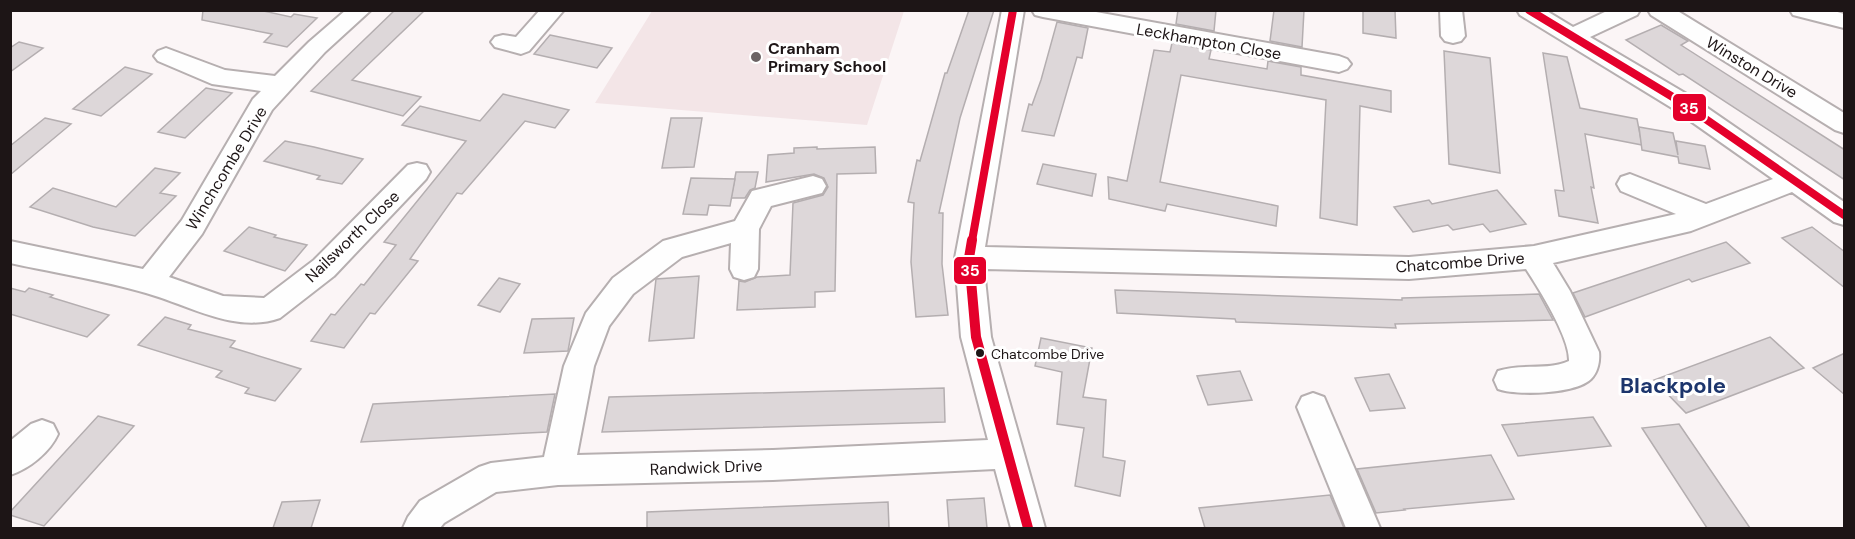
<svg xmlns="http://www.w3.org/2000/svg" width="1855" height="539" font-family="'DM Sans',sans-serif">
  <rect width="100%" height="100%" fill="#fbf5f6"/>
  <path fill="#f3e5e7" d="M652 11V10L904 11 867 125 595 103Z"/>
  <g fill="#ddd7d9" stroke="#b4aeb0" stroke-width="1.5">
    <path d="M203 10H259L291 17 294 14 317 18 287 47 264 42 272 34 202 20Z"/>
    <path d="M395 10H425L352 80 421 97 403 116 311 91Z"/>
    <path d="M969 10H994L960 118 939 213H943L942 264 948 315 916 317 911 262 914 203 908 202 917 160 920 161 945 73H947Z"/>
    <path d="M1178 10H1216L1214 31 1176 24Z"/>
    <path d="M1274 10H1304L1302 47 1270 41Z"/>
    <path d="M1363 10H1395L1396 38 1363 33Z"/>
    <path d="M1057 22 1088 28 1082 58 1077 57 1054 136 1022 131 1029 104 1032 105 1041 80Z"/>
    <path d="M1661 25 1688 41 1681 45 1684 47 1845 150V180L1683 74 1679 75 1626 40Z"/>
    <path d="M550 35 612 48 597 68 534 54Z"/>
    <path d="M19 42 43 48 10 72V48Z"/>
    <path d="M1172 43 1211 50 1209 59 1267 69 1268 61 1301 67V75L1391 91V112L1360 106 1357 225 1320 218 1326 100 1181 75 1160 182 1278 206 1276 226 1167 204 1165 211 1109 199 1108 177 1127 181 1154 50 1170 52Z"/>
    <path d="M1444 51 1490 58 1500 173 1449 164Z"/>
    <path d="M1543 53 1567 57 1580 108 1637 119 1642 145 1585 134 1594 188 1591 187 1598 223 1559 216 1555 190 1564 191Z"/>
    <path d="M125 67 152 74 101 116 73 109Z"/>
    <path d="M206 88 232 93 185 138 158 132Z"/>
    <path d="M503 94 569 110 555 128 525 121 462 194 457 193 410 259 418 261 375 314 370 313 344 348 311 341 331 314 335 315 361 284 364 285 396 245 384 242 466 141 402 125 420 106 480 121Z"/>
    <path d="M45 118 71 124 10 175V146Z"/>
    <path d="M671 118H702L694 167 662 168Z"/>
    <path d="M1639 127 1673 133 1678 155 1676 141 1705 146 1710 169 1679 163 1678 157 1642 150Z"/>
    <path d="M285 141 314 147 363 159 342 184 317 179 320 176 264 161Z"/>
    <path d="M817 147V149L875 147 876 173 837 174 835 291 815 292V307L737 310 739 281 745 282 757 277 790 275 793 203 823 195 828 187 824 178 814 174 766 182 768 155 794 153V148Z"/>
    <path d="M1043 164 1096 174 1092 196 1037 184Z"/>
    <path d="M155 168 180 173 160 193 176 196 135 236 93 227 30 207 53 188 116 207Z"/>
    <path d="M736 172H758L755 188 750 190 745 198H731Z"/>
    <path d="M691 178 735 179 730 206 709 205 707 215 683 214Z"/>
    <path d="M1497 190 1526 224 1490 232 1483 224 1453 230 1448 225 1413 232 1394 207 1429 200 1432 204Z"/>
    <path d="M249 227 276 235 274 237 307 245 285 271 224 251Z"/>
    <path d="M1812 227 1845 252V288L1782 238Z"/>
    <path d="M1726 242 1750 263 1692 282 1689 279 1585 317 1573 293Z"/>
    <path d="M699 276 694 338 649 341 656 279Z"/>
    <path d="M499 278 520 284 500 312 478 305Z"/>
    <path d="M10 288 25 292 29 288 53 295 50 297 109 315 87 337 10 314Z"/>
    <path d="M1115 290 1402 300V298L1539 294 1553 320 1395 324 1396 328 1236 322 1235 319 1117 313Z"/>
    <path d="M165 317 191 325 188 329 235 341 230 347 301 369 275 401 245 393 249 388 216 377 222 371 138 345Z"/>
    <path d="M574 318 568 351 524 353 532 319Z"/>
    <path d="M1770 337 1804 368 1686 413 1654 380Z"/>
    <path d="M1041 338 1092 348 1083 397 1106 400 1103 457 1125 461 1120 496 1075 486 1084 428 1057 424 1062 372 1035 366Z"/>
    <path d="M1845 353V395L1813 368Z"/>
    <path d="M1240 371 1252 400 1208 405 1197 376Z"/>
    <path d="M1389 374 1405 408 1370 411 1355 378Z"/>
    <path d="M944 388 945 422 602 432 609 397Z"/>
    <path d="M555 394 547 432 361 442 373 404Z"/>
    <path d="M98 416 134 426 44 526 10 515V512Z"/>
    <path d="M1593 417 1611 446 1518 456 1502 425Z"/>
    <path d="M1679 424 1750 528H1707L1642 428Z"/>
    <path d="M1491 455 1514 499 1404 509 1405 510 1376 513 1357 469Z"/>
    <path d="M1330 495 1344 528H1205L1199 508Z"/>
    <path d="M984 498 987 528H949L947 500Z"/>
    <path d="M320 500 311 528H273L282 502Z"/>
    <path d="M888 502 889 528H647V512Z"/>
  </g>
  <g fill="none" stroke-linecap="round" stroke-linejoin="round">
    <defs>
      <g id="minor">
        <path d="M346 10H371L325 52 272 110 202 234 169 277 223 296 264 298 314 260 408 165 417 163 426 165 430 172 426 179 334 276 280 318C235 334 189 305 146 293 102 280 56 273 10 263V241L143 269 182 220 253 99 261 91 212 84 158 61 154 56 158 51 166 48 174 51 225 70 275 76 309 42Z"/>
        <path d="M540 10H564L529 51 521 54 495 47 491 42 495 37 503 35 516 37Z"/>
        <path d="M1002 10H1024L985 247 1409 257 1534 246 1676 214 1621 191 1617 184 1621 177 1630 174 1706 204 1773 179 1672 108 1520 15 1517 10H1545L1573 27 1609 10H1640L1637 15 1590 37 1690 96 1844 202V225L1834 222 1792 192 1691 231 1553 263 1570 291 1599 352C1600 361 1598 372 1591 379 1576 394 1517 396 1498 389L1494 380 1498 371C1520 363 1548 371 1569 361 1570 338 1539 289 1526 269L1409 279 984 269 991 337 1045 528H1011L995 469 773 480 558 485 496 492 444 523 440 528H403L408 517 420 501 479 467 491 463 544 457 564 366 586 313 613 278 663 241 735 221 752 191 813 176 822 179 826 186 822 193 771 206 759 229 758 269 754 277 744 280 734 277 730 269 731 243 682 257 633 294 609 326 594 366 577 455 773 450 988 440 961 337 955 258Z"/>
        <path d="M1032 10H1085L1339 56 1347 59 1351 64 1347 69 1339 72 1043 17 1035 15Z"/>
        <path d="M1440 10H1462L1465 36 1461 41 1453 43 1445 41 1441 36Z"/>
        <path d="M1648 10H1676L1844 113V133L1835 130 1651 15Z"/>
        <path d="M1790 10H1831L1844 14V28L1793 15Z"/>
        <path d="M1313 393 1324 397 1380 528H1346L1297 407 1302 397Z"/>
        <path d="M42 420 53 424 58 434C50 452 29 469 10 475V441L31 424Z"/>
      </g>
    </defs>
    <use href="#minor" stroke="#b6afb0" stroke-width="4"/>
    <use href="#minor" fill="#fefefe" fill-rule="evenodd"/>
    <defs>
      <g id="bus-1-far1">
        <path d="M1529 10 1681 102 1844 215"/>
        <path d="M972 241 1013 10"/>
      </g>
      <path id="bus-1" d="M972 240 969 258 976 337 1028 528"/>
    </defs>
    <use href="#bus-1-far1" stroke="#fff" stroke-width="12"/>
    <use href="#bus-1" stroke="#fff" stroke-width="14"/>
    <use href="#bus-1-far1" stroke="#e4002b" stroke-width="8"/>
    <use href="#bus-1" stroke="#e4002b" stroke-width="10"/>
  </g>
  <circle fill="#6b6364" stroke="#fff" stroke-width="2" cx="756" cy="57" r="6"/>
  <circle fill="#1d1516" stroke="#fff" stroke-width="2" cx="980" cy="353" r="5"/>
  <g text-anchor="middle" stroke-width="6" stroke-linejoin="round" paint-order="stroke">
    <g font-size="14" fill="#1d1516" stroke="#fff" text-anchor="start">
      <text x="991" y="359">Chatcombe Drive</text>
    </g>
    <g font-size="16" fill="#1d1516" stroke="#fff">
      <text transform="translate(1209 41) rotate(10)" y="6">Leckhampton Close</text>
      <text transform="translate(1752 67) rotate(31)" y="6">Winston Drive</text>
      <text transform="translate(226 168) rotate(-59)" y="6">Winchcombe Drive</text>
      <text transform="translate(352 236) rotate(-44)" y="6">Nailsworth Close</text>
      <text transform="translate(1460 262) rotate(-4)" y="6">Chatcombe Drive</text>
      <text transform="translate(706 467) rotate(-2)" y="6">Randwick Drive</text>
    </g>
    <g font-size="16" font-weight="bold" fill="#1d1516" stroke="#fff" text-anchor="start">
      <text x="768" y="54">Cranham<tspan x="768" dy="18">Primary School</tspan></text>
    </g>
    <g font-size="22" font-weight="bold" fill="#1c356c" stroke="#fff">
      <text x="1673" y="393">Blackpole</text>
    </g>
  </g>
  <g stroke="#fff" stroke-width="2">
    <rect x="1672" y="93" width="35" height="29" rx="6" fill="#e4002b"/>
    <rect x="953" y="256" width="34" height="29" rx="6" fill="#e4002b"/>
  </g>
  <g font-size="16" text-anchor="middle" font-weight="bold" fill="#fff">
    <text x="1689" y="114">35</text>
    <text x="970" y="276">35</text>
  </g>
  <rect width="1855" height="539" fill="none" stroke="#1d1516" stroke-width="24"/>
</svg>
